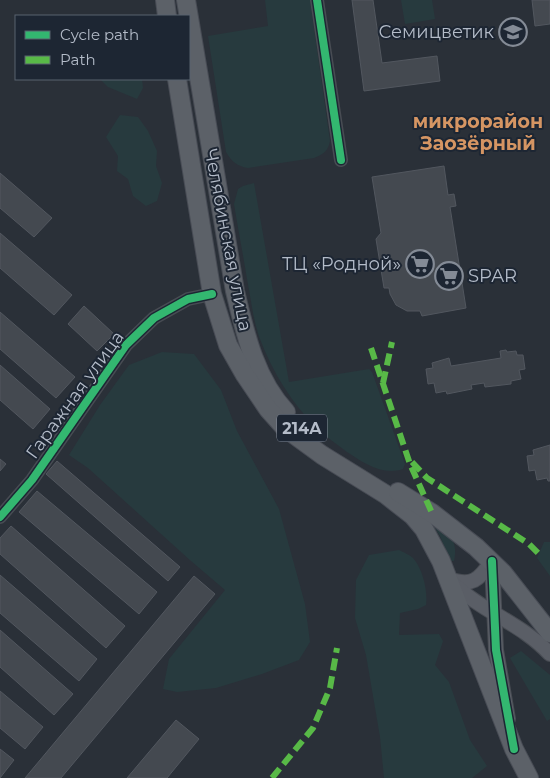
<svg xmlns="http://www.w3.org/2000/svg" width="550" height="778" font-family="Montserrat,sans-serif">
  <rect width="100%" height="100%" fill="#2a3038"/>
  <g fill="#273a3e">
    <path d="M265 0H310L330 141C328 151 324 154 314 158L248 168C237 166 232 162 226 152L208 36 268 26Z"/>
    <path d="M401 0H432L435 19 405 24Z"/>
    <path d="M100 79H142L143 88 137 99 108 87Z"/>
    <path d="M120 115 138 117 148 131 157 151 156 166 162 183 157 201 146 206 133 196 128 179 117 171 118 156 106 137Z"/>
    <path d="M254 183 289 382 369 369 372 372 405 464 403 469C382 476 364 463 347 452 337 444 326 437 317 428 292 404 272 371 260 339 253 320 251 299 247 279 243 254 238 229 234 204L238 189 243 186Z"/>
    <path d="M162 352 194 354 221 390 237 431 279 509 305 604 310 642 299 660 262 674 216 688 177 692 163 689 169 659 225 590 191 561 88 468 69 455 100 405 129 365Z"/>
    <path d="M428 517C443 530 460 537 454 561H451L448 557 440 536Z"/>
    <path d="M544 542H550V576L537 558Z"/>
    <path d="M399 550C403 552 410 555 413 558 423 569 428 592 426 605L418 609 400 613 399 635 439 634 443 641 435 665 449 682 470 740 487 766 472 778H384L380 737 366 655 355 618 356 580 369 555Z"/>
    <path d="M521 651 550 675V719L547 721 510 658Z"/>
  </g>
  <g fill="#444950" stroke="#52575f">
    <path d="M352 0H373L382 63 437 56 440 81 364 91Z"/>
    <path d="M532 0H550V24L535 26Z"/>
    <path d="M444 166 448 195 454 194 456 206 450 207 466 308 422 316 420 311H407L396 305 390 294 389 288H384L376 239 381 233 372 177Z"/>
    <path d="M0 173 52 218 34 237 0 208Z"/>
    <path d="M0 233 72 295 54 315 0 268Z"/>
    <path d="M84 306 114 334 97 351 68 324Z"/>
    <path d="M0 312 75 377 56 398 0 349Z"/>
    <path d="M506 350 507 352 516 351 517 355H523L525 369 519 370 521 379 511 381V384L485 387 484 383 471 385 472 389 447 394 446 391 436 393 434 383 428 384 426 369 433 368 432 363 449 358 451 366 501 358 500 351Z"/>
    <path d="M0 365 50 409 33 429 0 400Z"/>
    <path d="M550 445V481H548L547 478 537 480 535 470 529 471 527 456 534 455 533 450Z"/>
    <path d="M0 459 6 464 0 471Z"/>
    <path d="M57 461 180 567 168 581 46 474Z"/>
    <path d="M37 491 157 592 139 614 19 512Z"/>
    <path d="M11 526 125 626 106 648 0 554V538Z"/>
    <path d="M0 575 97 659 79 681 0 613Z"/>
    <path d="M194 576 215 594 61 778H25Z"/>
    <path d="M0 630 73 694 54 715 0 667Z"/>
    <path d="M0 691 43 727 25 749 0 728Z"/>
    <path d="M176 720 199 739 167 778H127Z"/>
    <path d="M0 749 14 760 0 778Z"/>
  </g>
  <g fill="none" stroke-linecap="round" stroke-linejoin="round">
    <defs>
      <g id="minor">
        <path d="M317 0 341 160"/>
        <path d="M0 517 32 480 126 345 154 318 188 299 212 294"/>
      </g>
      <g id="tertiary">
        <path d="M492 561 496 650 508 719"/>
        <path d="M449 579C472 587 479 580 492 561"/>
        <path d="M451 581C481 612 520 622 550 654"/>
      </g>
      <g id="primary">
        <path d="M165 0 167 16"/>
        <path d="M186 0 235 291C245 333 255 379 286 412"/>
        <path d="M177 79 212 294 228 345 245 375 268 409 285 428 322 455 385 494 413 516 424 529 441 561 514 749 529 778"/>
        <path d="M398 492 432 513 476 547 503 573 550 633"/>
      </g>
    </defs>
    <use href="#minor" stroke="#484c53" stroke-width="14"/>
    <use href="#tertiary" stroke="#484c53" stroke-width="16"/>
    <use href="#primary" stroke="#484c55" stroke-width="20"/>
    <use href="#minor" stroke="#5a5e66" stroke-width="11"/>
    <use href="#tertiary" stroke="#5a5e66" stroke-width="14"/>
    <use href="#primary" stroke="#5c6168" stroke-width="18"/>
    <g stroke="#58b947" stroke-width="6" stroke-dasharray="12 6" stroke-linecap="butt">
      <path d="M371 348 410 464 432 513"/>
      <path d="M383 383 392 342"/>
      <path d="M412 462 427 478 529 544 542 557"/>
      <path d="M272 778 313 728 330 688 337 648"/>
    </g>
    <defs>
      <g id="cycleway">
        <path d="M317 0 341 160"/>
        <path d="M0 517 32 480 126 345 154 318 188 299 212 294"/>
        <path d="M492 561 496 650 514 749"/>
      </g>
    </defs>
    <use href="#cycleway" stroke="#1d2633" stroke-width="11"/>
    <use href="#cycleway" stroke="#33b770" stroke-width="8"/>
  </g>
  <defs>
    <symbol id="school-ring" viewBox="-11 -11 22 22"><circle r="9.5" fill="#1d2633" stroke="#848b96" stroke-width="1.5"/><path d="M0-5L7-2L0 1L-7-2ZM-4 1L0 2.5L4 1V4Q0 6-4 4Z" fill="#848b96"/></symbol>
    <symbol id="supermarket-ring" viewBox="-11 -11 22 22"><circle r="9.5" fill="#1d2633" stroke="#848b96" stroke-width="1.5"/><path d="M-6-5.5h2.5l.6 2H6L4.5 2H-2.5L-4.4-4H-6ZM-1.5 3.2a1.3 1.3 0 1 0 .1 0ZM3 3.2a1.3 1.3 0 1 0 .1 0Z" fill="#848b96"/></symbol>
  </defs>
  <g fill-rule="evenodd">
    <use href="#school-ring" x="497" y="16" width="32" height="32"/>
    <use href="#supermarket-ring" x="404" y="248" width="32" height="32"/>
    <use href="#supermarket-ring" x="433" y="260" width="32" height="32"/>
  </g>
  <g text-anchor="middle" stroke-width="4" stroke-linejoin="round" paint-order="stroke">
    <rect fill="#1d2633" stroke="#878f9c" stroke-width="1" x="277" y="414.5" width="50" height="27" rx="4"/>
    <g font-size="16" font-weight="bold" fill="#b4bcc9">
      <text x="302" y="434">214А</text>
    </g>
    <g font-size="18" fill="#b4bcc9" stroke="#1d2633" text-anchor="end">
      <text x="494" y="38">Семицветик</text>
      <text x="401" y="270">ТЦ «Родной»</text>
      <text x="468" y="282" text-anchor="start">SPAR</text>
    </g>
    <g font-size="18" fill="#b4bcc9" stroke="#1d2633">
      <text transform="translate(228 240) rotate(79)" y="6">Челябинская улица</text>
      <text transform="translate(75 395) rotate(-54)" y="6">Гаражная улица</text>
    </g>
    <g font-size="19" font-weight="bold" fill="#d59563" stroke="#1d2633">
      <text x="478" y="128">микрорайон<tspan x="478" dy="22">Заозёрный</tspan></text>
    </g>
  </g>
  <rect x="15" y="15" width="175" height="65" fill="#1d2633" stroke="#59626f"/>
  <rect x="25" y="31" width="25" height="8" fill="#33b770" stroke="#59626f"/>
  <text x="60" y="40" font-size="15" fill="#b4bcc9">Cycle path</text>
  <rect x="25" y="56" width="25" height="8" fill="#58b947" stroke="#59626f"/>
  <text x="60" y="65" font-size="15" fill="#b4bcc9">Path</text>
</svg>
